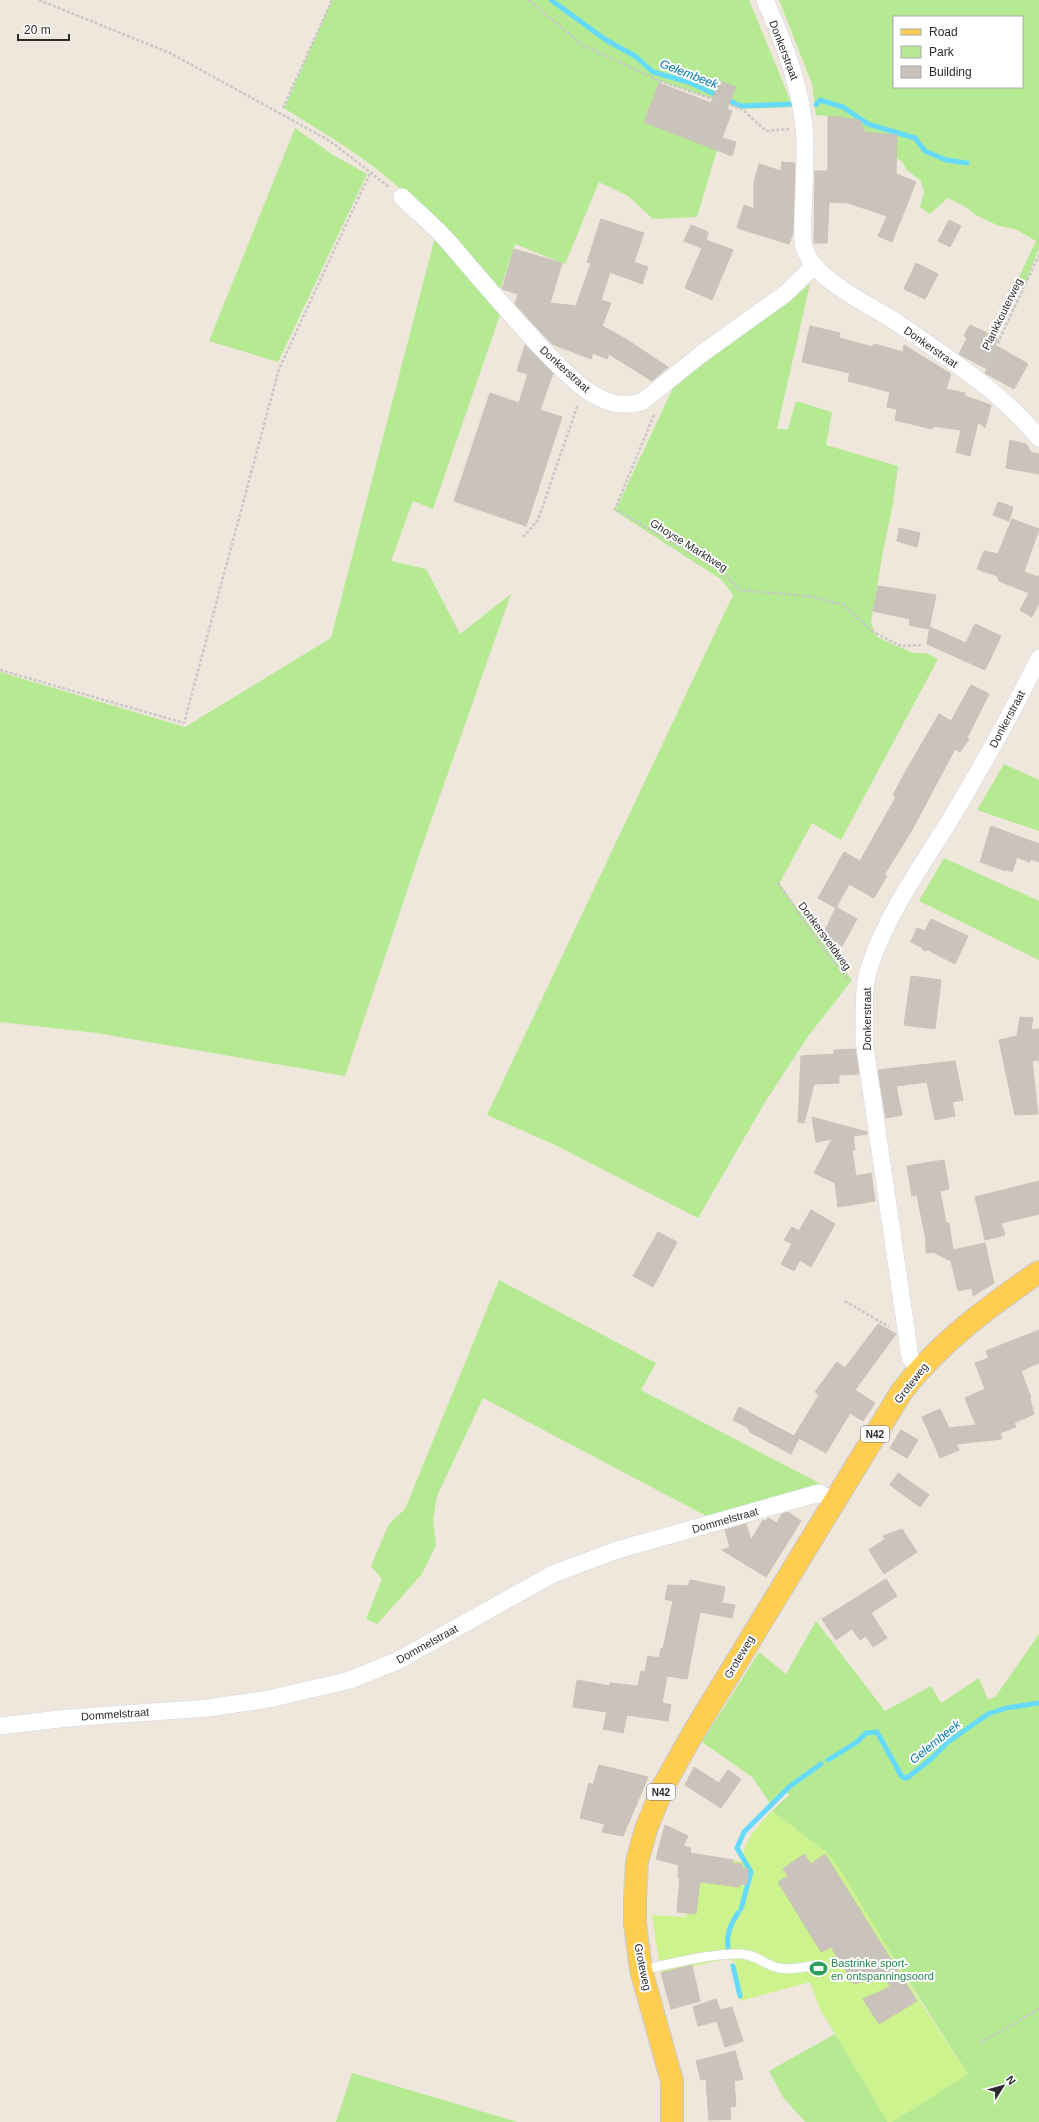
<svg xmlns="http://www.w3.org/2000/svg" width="1039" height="2122" font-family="Arial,sans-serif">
  <rect width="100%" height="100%" fill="#efe6dc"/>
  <g fill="#b5ea93" fill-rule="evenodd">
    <path d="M332 0H749L793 107 742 109 660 81 644 122 717 150 697 217 653 219 628 196 599 182 565 264 515 244 498 296C467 257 434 219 396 185 362 155 322 132 284 108Z"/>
    <path d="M779 0H1039V248L1023 289 1019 277 1036 241 1015 229 999 226 976 215 964 206 948 198 930 214 920 207 924 192 921 181 907 170 902 162 865 132 860 120 816 115 812 84ZM894 17H1022V87H894Z"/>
    <path d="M295 128 333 155 367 174 278 362 209 341Z"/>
    <path d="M435 237 500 315 433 509 413 501 391 561 426 569 460 634 511 594 418 858 345 1076 97 1033 0 1022V672L185 727 331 638Z"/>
    <path d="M810 284 777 429H788L796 401 832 412 826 445 898 466 893 504 883 551 871 622 877 637 913 653H926L938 659 841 840 812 823 779 884 852 980 809 1035 765 1102 698 1218 555 1145 487 1115 733 595 722 580 615 511 674 386Z"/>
    <path d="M1004 764 1039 780V831L977 810Z"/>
    <path d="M944 858 1039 901V960L919 901Z"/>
    <path d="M499 1280 656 1363 641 1390 823 1485 712 1519 483 1398 437 1496 433 1520 436 1545 422 1574 377 1624 366 1619 382 1579 371 1566 389 1524 405 1509Z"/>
    <path d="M816 1621 885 1711 931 1686 941 1703 979 1678 988 1700 996 1696 1039 1634V2122H892L968 2074 826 1852 772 1811 789 1795 784 1790 770 1803 752 1777 702 1742 759 1652 786 1674Z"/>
    <path d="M835 2034 888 2122H805L783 2097 769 2071Z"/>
    <path d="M352 2073 518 2122H336Z"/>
  </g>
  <path fill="#cdf38e" d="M772 1811 826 1852 840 1869 919 2000 968 2074 892 2122H888L820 2009 810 1982 740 2001 735 1962 727 1959 661 1973 652 1915 686 1917 690 1855 694 1854 743 1862C742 1841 758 1825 772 1811Z"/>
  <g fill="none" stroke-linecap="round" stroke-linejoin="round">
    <g stroke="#65dafb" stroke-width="5">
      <path d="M551 0 606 40 635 56 653 72 688 82 741 106 792 104"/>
      <path d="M816 105 820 100 843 107 868 124 915 138 925 151 946 160 967 163"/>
      <path d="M828 1760 857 1742 866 1733 877 1732 902 1777 907 1778 931 1759 948 1742 988 1714 1006 1708 1039 1703"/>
      <path d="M741 1909 751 1872 737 1848 744 1832 790 1786 821 1764"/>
      <path d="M728 1947C726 1935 731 1923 738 1913"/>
      <path d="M733 1966 740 1996"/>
    </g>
  </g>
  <g fill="#cac3bc" stroke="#cac2b5">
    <path d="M719 81 736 87 727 109 732 111 722 138 736 142 732 156 644 122 659 83 711 103Z"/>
    <path d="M828 116 860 120 865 132 897 135 896 174 916 182 892 242 878 236 887 216 848 203 829 202 827 243H814L815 171H828Z"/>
    <path d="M782 162 795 163 793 233 789 244 737 228 744 205 754 209V182L759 164 781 171Z"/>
    <path d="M601 219 644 233 634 262 648 267 642 284 610 272 601 300 611 303 602 326 626 339 668 367 652 381 609 354 607 359 593 353 591 359 552 344 515 304 518 294 502 289 514 249 562 263 550 303 576 306 591 263 587 262Z"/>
    <path d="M949 220 961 226 950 247 938 241Z"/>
    <path d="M691 225 708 232 706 240 733 250 712 300 685 288 702 248 684 241Z"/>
    <path d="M916 263 938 274 925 299 904 289Z"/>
    <path d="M970 325 998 338 995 345 1028 364 1014 389 985 373 987 369 959 354 967 338 964 336Z"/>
    <path d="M810 326 840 333 839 338 873 347 874 344 903 352 904 345 951 374 946 389 965 393V396L991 405 985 428 978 422 970 456 956 452 961 430 933 426 932 429 895 420 897 409 887 407 890 392 848 381 850 373 802 362Z"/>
    <path d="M525 345 553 373 540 410 562 417 526 526 454 501 490 393 519 403 528 374 517 371Z"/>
    <path d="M1010 440 1026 444 1031 452 1039 454V474L1006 468Z"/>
    <path d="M998 502 1013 507 1009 521 993 515Z"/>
    <path d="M1012 519 1039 529 1024 572 1038 577 1039 575V603L1032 617 1020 610 1029 593 999 581 997 576 977 569 984 551 998 554Z"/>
    <path d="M899 528 920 533 917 547 897 541Z"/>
    <path d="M878 586 936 595 929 629 909 625 910 619 873 611Z"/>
    <path d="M975 624 1001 636 985 670 927 644 930 627 966 643Z"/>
    <path d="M971 685 989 694 967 738 969 739 960 752 955 749 912 830 884 875 887 876 874 898 849 884 836 908 818 898 844 852 860 861 896 797 893 795 907 769 939 714 951 721Z"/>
    <path d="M991 826 1039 844V862L1031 859 1030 862 1017 857 1012 872 1006 869V871L980 862Z"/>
    <path d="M836 907 857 919 842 946 823 935Z"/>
    <path d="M931 919 968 936 955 964 928 950 924 951 921 947 911 942 917 928 925 931Z"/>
    <path d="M911 976 941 980 935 1029 904 1025Z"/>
    <path d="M1020 1017 1033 1018 1031 1030 1039 1029V1060L1032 1061 1038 1114 1015 1115 999 1040 1017 1036Z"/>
    <path d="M855 1049 859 1074 839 1075V1083L814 1084 804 1123 798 1122 801 1056 834 1054V1050Z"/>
    <path d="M955 1061 963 1100 952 1102 955 1116 935 1120 927 1082 896 1086 902 1115 886 1118 878 1070Z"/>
    <path d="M812 1117 867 1132V1134L853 1136 855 1150H852L856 1176 871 1173 875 1201 838 1207 835 1183 814 1173 832 1139 816 1142Z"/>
    <path d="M944 1160 949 1189 940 1191 946 1223H949L953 1250 985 1243 994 1283 973 1296 972 1288 958 1291 951 1261 933 1252 926 1253V1240L917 1195 912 1196 907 1166Z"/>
    <path d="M1039 1181V1214L1001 1223 1005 1235 985 1240 975 1197Z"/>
    <path d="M811 1210 835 1224 811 1267 800 1260 794 1271 781 1264 792 1244 784 1240 792 1227 799 1231Z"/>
    <path d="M658 1232 677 1242 653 1287 633 1276Z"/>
    <path d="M878 1324 896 1334 855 1390 875 1403 863 1421 850 1413 826 1453 799 1438 791 1454 750 1432 747 1427 733 1420 739 1407 794 1436 819 1395 815 1392 837 1362 845 1368Z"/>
    <path d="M1039 1330V1363L1021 1371 1031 1398 1030 1399 1034 1414 1014 1423 1016 1427 1000 1433 1002 1439 956 1444 959 1450 940 1458 922 1417 940 1409 949 1428 976 1425 965 1398 985 1389 975 1363 989 1358 986 1351Z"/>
    <path d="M901 1430 918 1440 907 1458 890 1448Z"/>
    <path d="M898 1473 929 1495 920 1507 890 1485Z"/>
    <path d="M788 1512 801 1521 766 1577 722 1550 730 1547 725 1530 746 1524 751 1540 763 1520 766 1521 768 1518 777 1523 782 1514Z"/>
    <path d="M902 1529 917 1552 884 1574 869 1550 885 1539 883 1536Z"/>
    <path d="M886 1579 897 1596 871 1613 887 1638 873 1647 866 1636 860 1640 852 1629 836 1640 822 1619Z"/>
    <path d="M690 1580 725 1587 722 1603 735 1605 732 1618 700 1612 687 1679 667 1676 662 1703 671 1705 668 1721 627 1715 623 1733 603 1729 607 1712 573 1707 577 1680 610 1686V1683L638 1686 641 1671 645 1672 648 1656 659 1658 661 1648 663 1649 673 1601 665 1599 668 1585 688 1586Z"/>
    <path d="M599 1765 648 1777 623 1836 602 1832 605 1824 580 1818 589 1783 593 1785Z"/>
    <path d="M694 1767 719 1783 728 1770 741 1779 721 1808 685 1785Z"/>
    <path d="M665 1825 688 1836 683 1846 691 1848 690 1853 733 1860 732 1863 742 1864V1868L748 1869 747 1884H740V1887L700 1882 696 1914 677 1912 680 1878 678 1877 679 1865 656 1859Z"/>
    <path d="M804 1854 811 1864 825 1854 917 2001 879 2024 863 1999 890 1987 884 1974 854 1984 831 1947 821 1952 778 1882 788 1876 783 1869Z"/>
    <path d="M692 1965 700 2001 671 2009 661 1973Z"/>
    <path d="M716 1999 720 2010 732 2007 743 2041 725 2047 717 2021 698 2026 693 2007Z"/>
    <path d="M735 2051 743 2079 734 2081 736 2106 730 2107 731 2119 709 2120 706 2079 701 2080 696 2061Z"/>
  </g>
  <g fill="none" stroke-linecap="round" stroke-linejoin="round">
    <defs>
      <path id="lane" d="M641 1970C671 1964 711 1953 741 1954 754 1954 763 1963 775 1967 788 1971 804 1967 817 1965"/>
      <g id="street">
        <path d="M765 0C785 46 803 90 805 141 805 166 804 192 803 217 803 227 801 241 805 250 817 282 871 305 899 324 948 358 1000 391 1039 438"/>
        <path d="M402 197C418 213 437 228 452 246 485 285 518 324 554 361 570 376 586 394 607 401 619 406 630 405 642 402L700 355 785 294 814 266"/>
        <path d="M918 1369 910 1357 864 1040C865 1016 862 988 870 965 887 915 919 869 947 825 980 770 1011 715 1039 658"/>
        <path d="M0 1726 68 1718 208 1708 269 1699 350 1680 397 1661 553 1574 617 1550 819 1493 834 1501"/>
      </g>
      <path id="primary" d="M672 2122V2081L641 1970 635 1923V1898L637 1862 646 1829 664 1785 692 1735 902 1391C939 1343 989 1306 1039 1272"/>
    </defs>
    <use href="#lane" stroke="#d1d6e5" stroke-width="10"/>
    <use href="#street" stroke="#d1d6e5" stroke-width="18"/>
    <use href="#primary" stroke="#c8c8c8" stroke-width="24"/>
    <g stroke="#c8c8c8" stroke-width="2.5" stroke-dasharray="3 2" stroke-linecap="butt">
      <path d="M39 0 170 53 330 141 389 187"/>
      <path d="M529 0 582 45 660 81 742 109 766 131 789 129"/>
      <path d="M283 108 332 0"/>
      <path d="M987 366 1039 255"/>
      <path d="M654 415 615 509 723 572 739 590 809 596 844 605 872 631 881 636 901 646 922 645"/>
      <path d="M523 537 538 520 578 404"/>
      <path d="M0 670 184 723 279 369 370 173"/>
      <path d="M778 883 822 947 849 981"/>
      <path d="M845 1301 889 1327"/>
      <path d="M980 2043 1039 2009"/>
    </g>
    <use href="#lane" stroke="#fff" stroke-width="9"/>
    <use href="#street" stroke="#fff" stroke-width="17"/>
    <use href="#primary" stroke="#ffce51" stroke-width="22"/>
  </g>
  <defs>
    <symbol id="stadium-bare" viewBox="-9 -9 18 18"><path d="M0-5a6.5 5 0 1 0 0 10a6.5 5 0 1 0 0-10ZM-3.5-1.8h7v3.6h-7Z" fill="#2e9e5b" stroke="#fff" stroke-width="2.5" paint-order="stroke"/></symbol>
  </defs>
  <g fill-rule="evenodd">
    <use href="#stadium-bare" x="806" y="1956" width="25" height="25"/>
  </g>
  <g text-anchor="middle" stroke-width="4" stroke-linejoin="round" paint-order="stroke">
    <g fill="#fff" stroke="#6b6b6b" stroke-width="1">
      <rect x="861" y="1426" width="28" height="16" rx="3"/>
      <rect x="647" y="1784" width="28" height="16" rx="3"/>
    </g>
    <g font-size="10" font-weight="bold" fill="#2b2b2b">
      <text x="875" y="1438">N42</text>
      <text x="661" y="1796">N42</text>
    </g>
    <g font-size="11" fill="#2b2b2b" stroke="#fff">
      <text transform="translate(784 50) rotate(69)" y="4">Donkerstraat</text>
      <text transform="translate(1002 314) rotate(-64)" y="4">Plankkouterweg</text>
      <text transform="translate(931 347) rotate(35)" y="4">Donkerstraat</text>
      <text transform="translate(565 369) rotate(42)" y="4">Donkerstraat</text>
      <text transform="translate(689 545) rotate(32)" y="4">Ghoyse Marktweg</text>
      <text transform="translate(1007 719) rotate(-62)" y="4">Donkerstraat</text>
      <text transform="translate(825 936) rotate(54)" y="4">Donkersveldweg</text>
      <text transform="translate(867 1019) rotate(-90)" y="4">Donkerstraat</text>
      <text transform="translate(911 1383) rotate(-52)" y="4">Groteweg</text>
      <text transform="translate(725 1520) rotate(-16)" y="4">Dommelstraat</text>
      <text transform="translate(427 1644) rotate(-29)" y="4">Dommelstraat</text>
      <text transform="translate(739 1657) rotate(-59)" y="4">Groteweg</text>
      <text transform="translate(115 1714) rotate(-4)" y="4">Dommelstraat</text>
      <text transform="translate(643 1967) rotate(78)" y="4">Groteweg</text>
    </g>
    <g font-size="11" fill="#27864d" stroke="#fff" text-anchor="start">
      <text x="831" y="1967">Bastrinke sport-<tspan x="831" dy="13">en ontspanningsoord</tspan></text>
    </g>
    <g font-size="12" font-style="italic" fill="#0078ab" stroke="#fff">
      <text transform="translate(689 74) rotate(21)" y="4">Gelembeek</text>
      <text transform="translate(935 1742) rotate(-39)" y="4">Gelembeek</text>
    </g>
  </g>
  <rect x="893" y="16" width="130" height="72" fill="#ffffff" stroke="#aaaaaa"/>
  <rect x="901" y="29" width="20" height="6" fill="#ffce51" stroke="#aaaaaa"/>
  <text x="929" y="36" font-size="12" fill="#2b2b2b">Road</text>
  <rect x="901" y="46" width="20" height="12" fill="#b5ea93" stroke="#aaaaaa"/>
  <text x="929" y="56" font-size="12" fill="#2b2b2b">Park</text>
  <rect x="901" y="66" width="20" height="12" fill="#cac3bc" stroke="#aaaaaa"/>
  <text x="929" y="76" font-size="12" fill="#2b2b2b">Building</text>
  <g transform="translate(1003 2086) rotate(53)" stroke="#ffffff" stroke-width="3" paint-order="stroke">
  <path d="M0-3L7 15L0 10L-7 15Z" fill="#2b2b2b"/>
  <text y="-6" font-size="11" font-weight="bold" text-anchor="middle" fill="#2b2b2b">N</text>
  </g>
  <path d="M18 34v6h51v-6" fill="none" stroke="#2b2b2b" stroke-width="2"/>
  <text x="24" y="34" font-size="12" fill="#2b2b2b" stroke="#ffffff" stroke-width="3" paint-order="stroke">20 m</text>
</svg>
